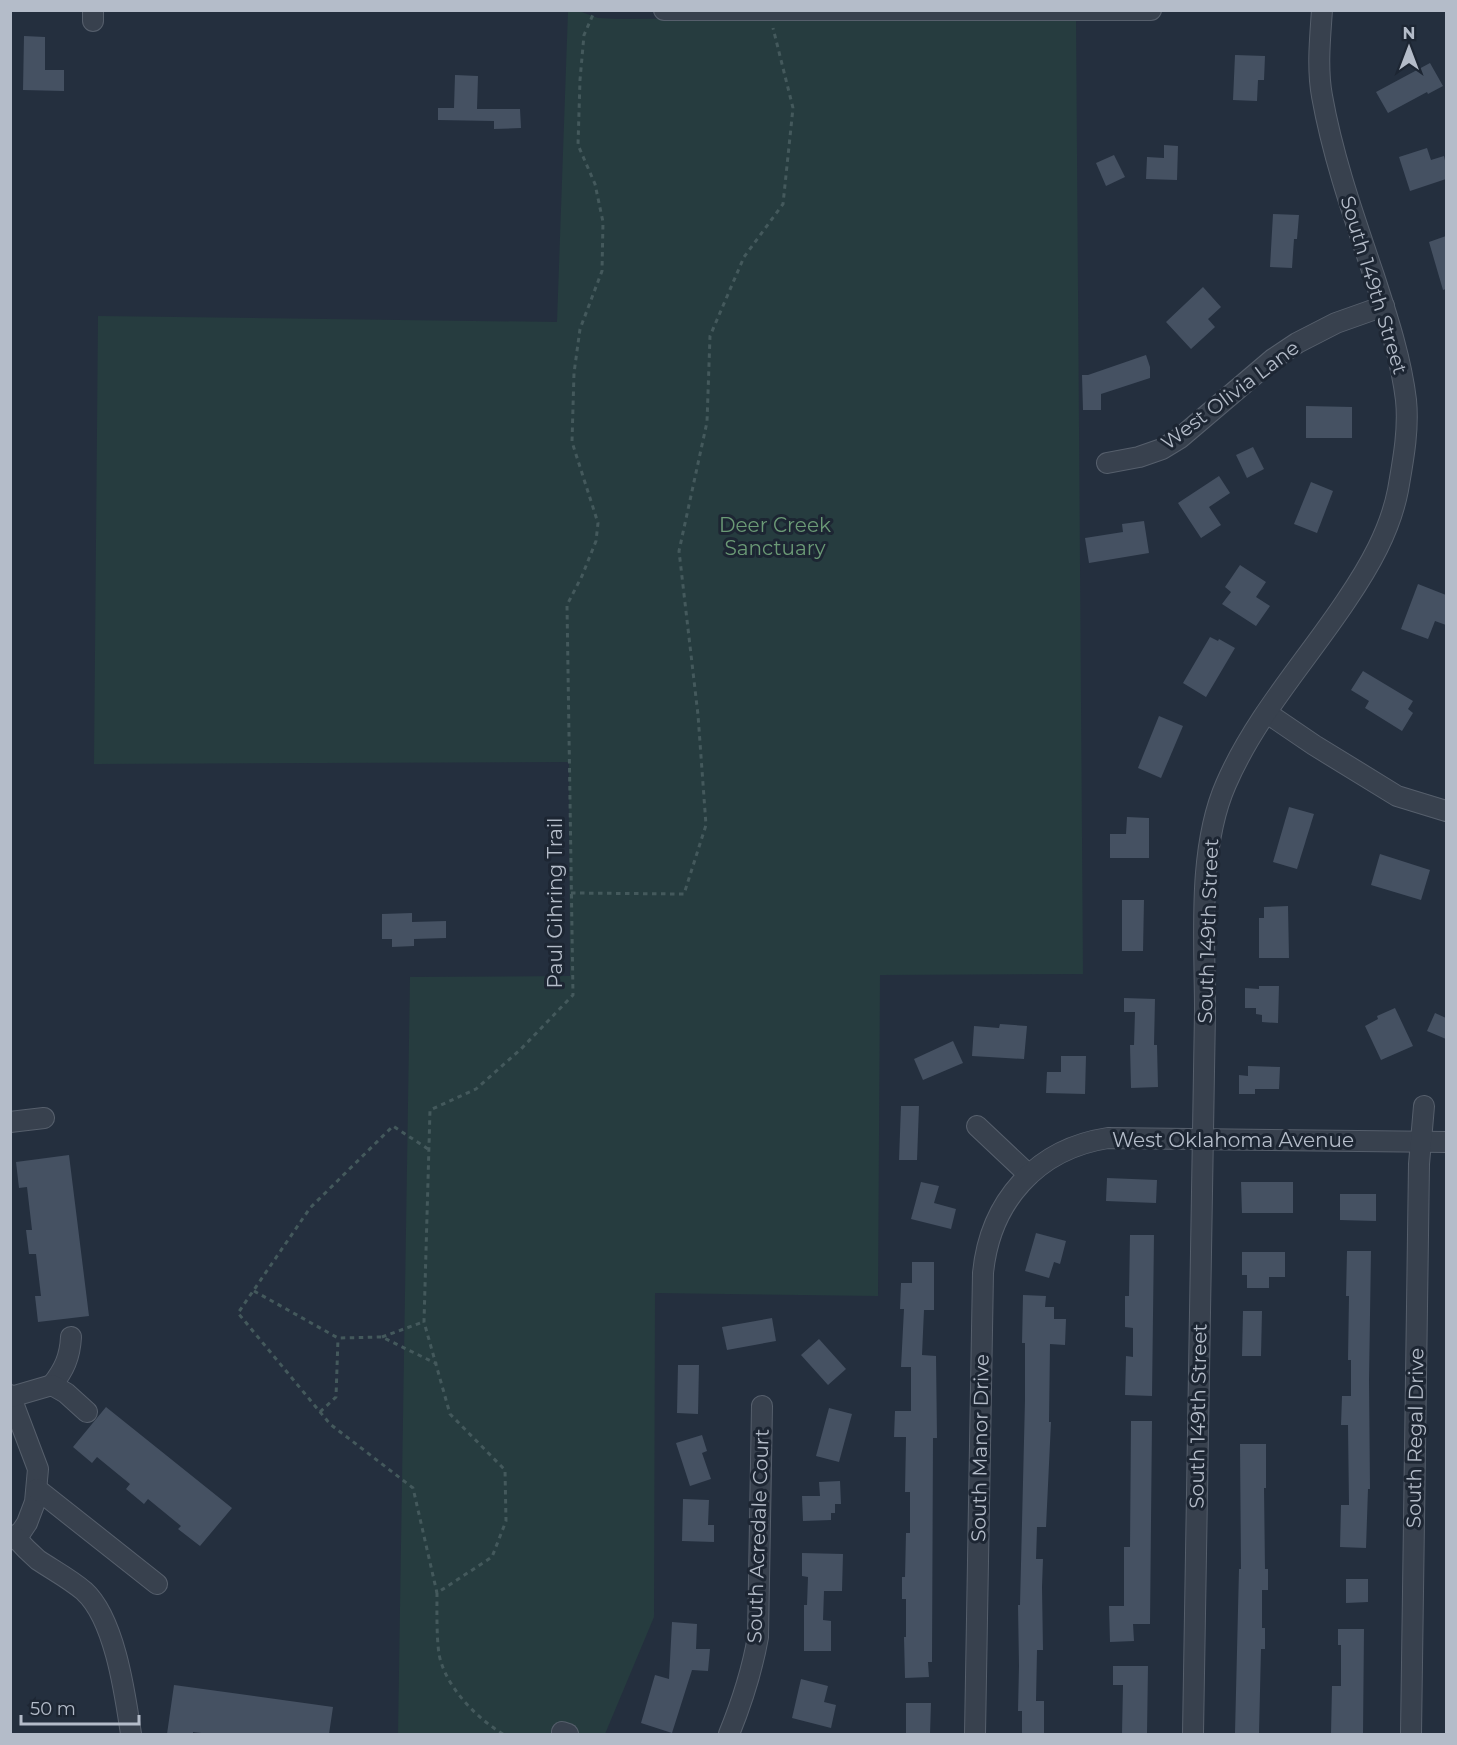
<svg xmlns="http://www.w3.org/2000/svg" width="1457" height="1745" font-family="Montserrat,sans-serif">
  <rect width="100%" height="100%" fill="#242f3e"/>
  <path fill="#263c3f" d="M568 11H579L598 18 617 19 1076 17 1083 974 880 975 878 1296 655 1293 654 1617 605 1734H398L410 977 570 976 569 762 94 764 98 316 557 322Z"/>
  <g fill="#455162">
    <path d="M24 36 45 37V70H64V91L23 90Z"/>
    <path d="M1235 55 1265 56 1264 80H1258L1257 101 1233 100Z"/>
    <path d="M1430 63 1443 86 1428 94 1427 92 1388 113 1376 92Z"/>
    <path d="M455 75 478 76 477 109H520L521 128 494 129V121L438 120V108H454Z"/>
    <path d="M1164 145 1178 146 1177 180 1146 179 1147 157 1164 158Z"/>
    <path d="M1427 148 1431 160 1444 156 1446 165V179L1410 191 1399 157Z"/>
    <path d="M1114 155 1125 177 1106 186 1096 163Z"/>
    <path d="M1273 214 1299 215 1297 239H1294L1292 268 1270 267Z"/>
    <path d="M1446 236V289L1443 290 1429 242Z"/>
    <path d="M1203 287 1221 307 1208 319 1215 327 1191 349 1166 322Z"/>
    <path d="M1146 355 1150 367V378L1101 394V410H1083L1082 375H1088Z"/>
    <path d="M1306 406 1352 407V438H1306Z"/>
    <path d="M1253 447 1264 469 1247 478 1236 455Z"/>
    <path d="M1219 476 1230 493 1209 507 1221 525 1201 538 1178 503Z"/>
    <path d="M1311 482 1333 491 1317 533 1294 524Z"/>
    <path d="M1144 521 1149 553 1089 563 1085 538 1123 532 1122 524Z"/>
    <path d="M1240 565 1266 582 1256 597 1270 606 1256 626 1222 604 1231 592 1225 587Z"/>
    <path d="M1418 584 1446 595V625L1435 621 1428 639 1401 629Z"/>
    <path d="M1210 637 1218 641 1219 639 1235 648 1206 697 1183 683Z"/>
    <path d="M1363 671 1413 701 1408 709 1413 713 1402 731 1365 708 1369 701 1351 690Z"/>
    <path d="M1159 716 1183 726 1161 778 1138 768Z"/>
    <path d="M1289 807 1314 814 1297 869 1273 862Z"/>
    <path d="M1127 817 1149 818V858H1110V834H1126Z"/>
    <path d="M1380 854 1430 870 1421 900 1371 885Z"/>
    <path d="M1122 900H1144L1143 951H1122Z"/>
    <path d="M1288 906 1289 958H1259V918H1264V907Z"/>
    <path d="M412 913V922L446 921V938L414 939V946L392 947V939H382V914Z"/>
    <path d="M1259 986H1279L1278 1023 1262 1022V1015L1256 1014V1008H1245V988L1259 989Z"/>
    <path d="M1124 998 1155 999 1154 1045H1157L1158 1087 1131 1088 1130 1045H1134L1135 1012H1124Z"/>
    <path d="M1395 1008 1413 1046 1381 1060 1365 1026 1378 1019 1377 1016Z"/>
    <path d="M1435 1013 1446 1018V1039L1427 1031Z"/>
    <path d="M1000 1024 1027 1026 1024 1059 972 1056 974 1026 999 1028Z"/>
    <path d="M953 1041 963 1063 923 1080 914 1059Z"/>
    <path d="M1061 1056H1086L1085 1094 1046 1093 1047 1072H1061Z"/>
    <path d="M1248 1066 1280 1067 1279 1089H1255V1094H1239V1075L1248 1076Z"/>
    <path d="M901 1106H919L917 1160H899Z"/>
    <path d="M69 1155 89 1316 38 1322 35 1296H41L36 1254H29L26 1230H32L27 1187 19 1188 16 1162Z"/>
    <path d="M1107 1178 1157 1180 1156 1203 1106 1201Z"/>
    <path d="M921 1182 939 1186 934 1203 956 1209 951 1229 911 1219Z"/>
    <path d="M1241 1182H1293V1213H1242Z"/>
    <path d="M1340 1194H1376V1221L1340 1220Z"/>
    <path d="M1036 1233 1066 1241 1060 1264 1054 1262 1049 1278 1025 1271Z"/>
    <path d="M1130 1235H1154L1152 1396 1125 1395 1126 1356 1133 1357V1328L1125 1327V1296H1129Z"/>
    <path d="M1347 1251H1371L1369 1380 1370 1489H1368L1366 1548 1340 1547 1341 1505H1349L1348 1425H1341L1342 1396H1351V1360H1348L1349 1296H1346Z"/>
    <path d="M1242 1252H1285V1277H1269V1288H1247V1275H1242Z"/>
    <path d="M912 1262H934V1310H924L922 1355 936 1356 937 1438H933L932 1662H928L929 1677 905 1678 904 1637H906V1599H902V1577H905L906 1533H910V1492H905L906 1437H894L895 1411H911V1367H901L904 1309H900L901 1283H912Z"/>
    <path d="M1023 1295 1046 1296 1045 1307H1054V1319H1066L1065 1345 1050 1344 1049 1422H1051L1046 1527H1037L1036 1559H1043L1042 1587 1043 1650H1037L1036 1701H1044V1734H1022V1711H1018L1019 1666 1018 1605H1020L1025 1400V1343H1022Z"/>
    <path d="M1243 1311H1262L1261 1356H1242Z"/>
    <path d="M772 1318 776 1341 727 1350 722 1327Z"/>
    <path d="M819 1339 846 1369 828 1385 801 1355Z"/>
    <path d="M678 1365H699L698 1414 677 1413Z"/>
    <path d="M106 1407 232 1508 200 1546 178 1529 181 1526 148 1499 144 1504 126 1489 130 1484 97 1457 92 1463 73 1447Z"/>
    <path d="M829 1408 852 1414 839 1462 816 1456Z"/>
    <path d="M1131 1421H1152L1150 1624H1133L1134 1641 1110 1642 1109 1606H1124V1547H1130Z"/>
    <path d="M702 1435 707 1451 702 1453 711 1479 690 1486 676 1443Z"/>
    <path d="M1240 1444H1266V1488H1264L1265 1569H1268V1590H1262V1628H1265V1649H1261L1259 1733H1235L1239 1569H1241Z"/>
    <path d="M840 1481 841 1504H835V1513H831V1520L803 1521 802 1496H820L819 1482Z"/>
    <path d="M683 1499 709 1500 708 1525H714V1542L682 1541Z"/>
    <path d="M802 1553 843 1554 842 1591H824L823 1620 831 1621V1651H804V1605H807L808 1577 802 1576Z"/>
    <path d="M1346 1579H1368V1602L1346 1603Z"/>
    <path d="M672 1622 697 1624 696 1649H710L708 1671 692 1670 672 1733 641 1723 655 1675 669 1679Z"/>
    <path d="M1338 1629H1364L1363 1734H1331L1332 1686H1341V1645H1338Z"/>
    <path d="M1113 1666H1148L1147 1734H1122L1123 1685H1113Z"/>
    <path d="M801 1679 828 1686 824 1702 836 1705 831 1728 792 1718Z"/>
    <path d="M174 1685 333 1707 329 1734H210L193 1732V1734H167Z"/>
    <path d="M906 1703H931L930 1734H906Z"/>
  </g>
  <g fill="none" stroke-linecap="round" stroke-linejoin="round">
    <defs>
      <g id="minor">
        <path d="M664 10H1151"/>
        <path d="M93 21V10"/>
        <path d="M1107 463 1139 457 1162 449 1180 438 1273 359 1297 343 1336 323 1384 306"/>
        <path d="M1267 713 1314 745 1397 796 1446 811"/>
        <path d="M10 1122 44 1118"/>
        <path d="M977 1126 1029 1175"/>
        <path d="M52 1385C64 1370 70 1357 71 1337"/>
        <path d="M10 1395 38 1469 35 1502 27 1523 21 1532 10 1539"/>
        <path d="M11 1397 52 1385 66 1393 87 1412"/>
        <path d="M37 1489 157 1584"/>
        <path d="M15 1537C22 1545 30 1553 38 1560 53 1570 70 1579 84 1591 115 1619 125 1694 131 1734"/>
        <path d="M562 1732 568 1734"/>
        <path d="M729 1734C742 1702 752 1671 758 1637L762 1406"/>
        <path d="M975 1734 983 1273C990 1202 1036 1149 1108 1138L1446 1142"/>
        <path d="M1193 1734 1205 1011C1205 940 1197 850 1226 784 1255 717 1306 661 1346 601 1369 567 1390 531 1398 490 1403 461 1409 430 1406 400 1401 358 1387 316 1374 276 1354 217 1333 158 1322 96 1317 68 1320 39 1322 10"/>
        <path d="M1411 1734 1419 1164 1424 1106"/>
      </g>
    </defs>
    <use href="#minor" stroke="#565f6c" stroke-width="22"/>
    <g stroke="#44595c" stroke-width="3" stroke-dasharray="4.5 4.5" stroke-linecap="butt">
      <path d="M571 893 684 894 706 825 698 715 679 551 707 422 710 336 744 257 783 204 793 108 773 28"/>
      <path d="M428 1149 393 1126 310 1208 238 1313 330 1424 413 1488 437 1593"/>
      <path d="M254 1291 338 1338 382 1337 437 1364"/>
      <path d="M382 1337 423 1322"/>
      <path d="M320 1412 336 1397 338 1338"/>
      <path d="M503 1734C478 1719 450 1691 441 1662 436 1649 437 1609 437 1593L492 1557 506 1521 505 1470 450 1414 424 1322 430 1110 476 1089 521 1049 573 995 567 605 582 576 596 541 598 523 572 442 574 373 580 329 602 271 603 222 595 184 578 145 580 80 584 35 595 10"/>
    </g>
    <use href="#minor" stroke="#38414e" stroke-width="20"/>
  </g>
  <g text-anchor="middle" stroke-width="6" stroke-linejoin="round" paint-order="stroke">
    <g font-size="20" fill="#b4bcc9" stroke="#1d2633">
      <text transform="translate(1374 285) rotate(73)" y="7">South 149th Street</text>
      <text transform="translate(1230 395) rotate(-37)" y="7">West Olivia Lane</text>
      <text transform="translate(555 903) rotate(-90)" y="7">Paul Gihring Trail</text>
      <text transform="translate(1208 931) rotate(-88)" y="7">South 149th Street</text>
      <text x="1233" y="1147">West Oklahoma Avenue</text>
      <text transform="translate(1198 1416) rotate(-89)" y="7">South 149th Street</text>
      <text transform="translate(1415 1438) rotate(-89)" y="7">South Regal Drive</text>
      <text transform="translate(980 1448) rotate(-89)" y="7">South Manor Drive</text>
      <text transform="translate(758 1536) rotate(-88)" y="7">South Acredale Court</text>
    </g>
    <g font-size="20" fill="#6b9a76" stroke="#1d2633">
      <text x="775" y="532">Deer Creek<tspan x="775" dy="23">Sanctuary</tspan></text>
    </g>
  </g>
  <rect width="1457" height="1745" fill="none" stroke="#b4bcc9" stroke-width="24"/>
  <g transform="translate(1409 48)" stroke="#1d2633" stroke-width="4.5" paint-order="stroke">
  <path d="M0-4.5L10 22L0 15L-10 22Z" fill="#b4bcc9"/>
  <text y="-9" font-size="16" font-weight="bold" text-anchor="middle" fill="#b4bcc9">N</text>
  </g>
  <path d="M21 1715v9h118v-9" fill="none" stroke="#b4bcc9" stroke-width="3"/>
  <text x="30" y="1715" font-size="18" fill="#b4bcc9" stroke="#1d2633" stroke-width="4.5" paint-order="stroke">50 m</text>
</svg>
